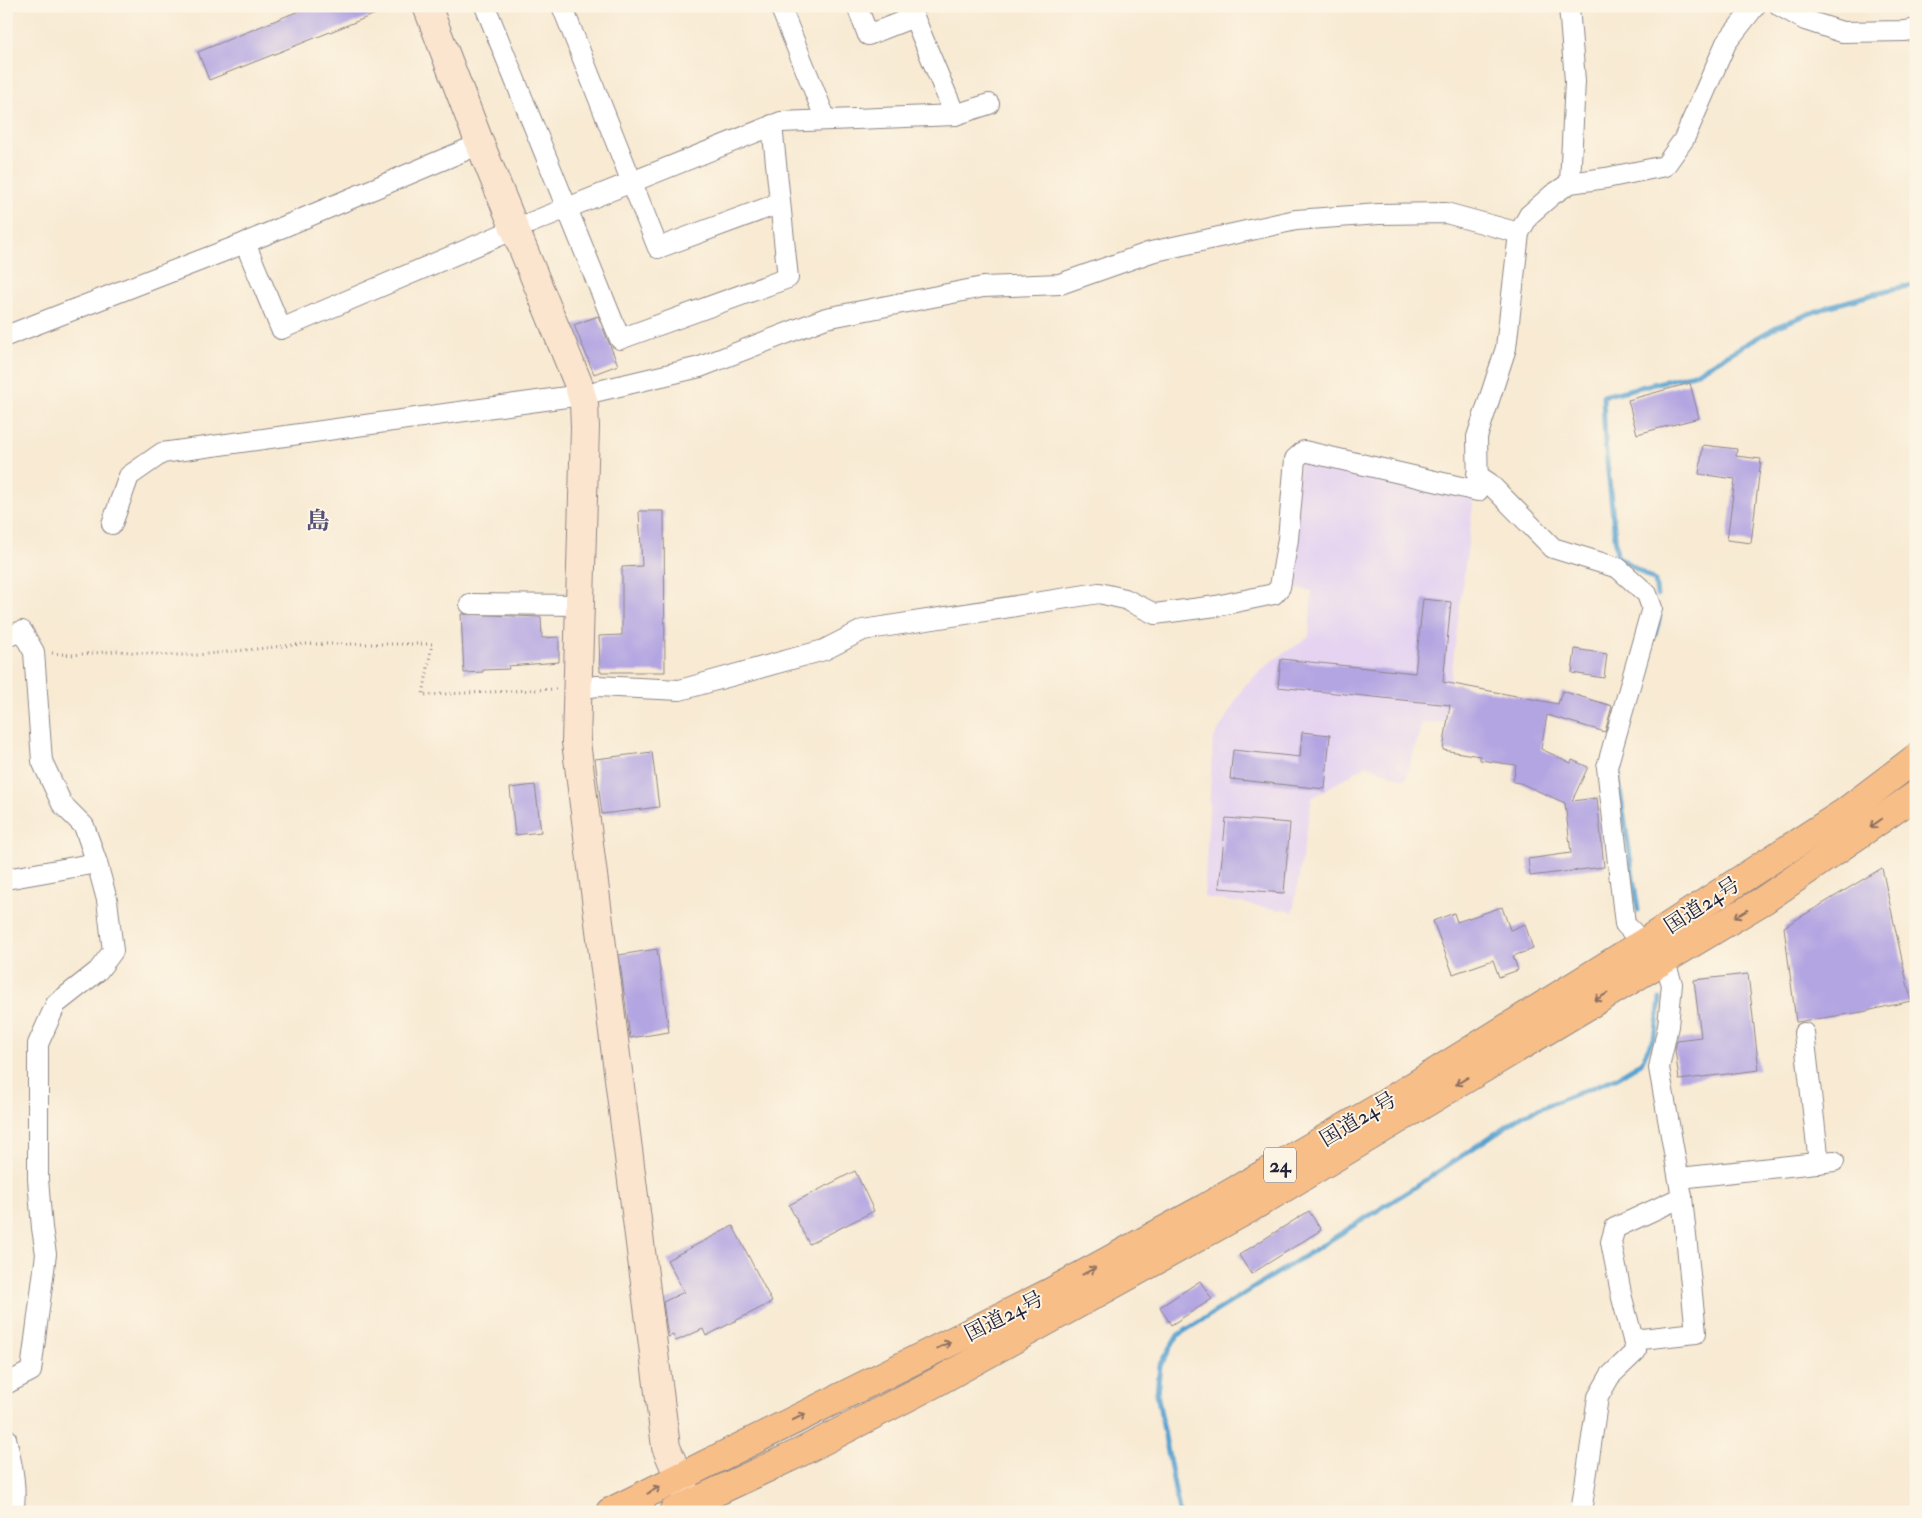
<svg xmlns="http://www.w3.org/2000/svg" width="1922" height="1518" font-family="'IM FELL Double Pica','Noto Serif JP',serif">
  <rect width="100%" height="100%" fill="#fcf5e5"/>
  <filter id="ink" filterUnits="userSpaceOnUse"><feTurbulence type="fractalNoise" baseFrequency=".02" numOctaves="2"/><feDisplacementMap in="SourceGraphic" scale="10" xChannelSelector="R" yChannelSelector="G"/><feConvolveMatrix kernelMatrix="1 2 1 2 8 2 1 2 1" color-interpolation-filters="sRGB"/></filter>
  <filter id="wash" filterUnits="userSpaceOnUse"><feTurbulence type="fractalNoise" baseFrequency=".0096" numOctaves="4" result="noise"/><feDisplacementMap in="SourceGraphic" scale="20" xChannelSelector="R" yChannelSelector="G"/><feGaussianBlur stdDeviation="1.12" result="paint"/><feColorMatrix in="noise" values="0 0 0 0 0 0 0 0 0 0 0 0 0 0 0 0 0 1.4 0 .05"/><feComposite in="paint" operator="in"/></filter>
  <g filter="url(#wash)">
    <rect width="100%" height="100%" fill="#f8ead3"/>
    <path fill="#e5d3f1" d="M1308 455 1474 497 1445 722 1422 723 1405 780 1367 765 1312 798 1293 912 1204 897 1213 740 1244 686 1272 661 1309 637 1312 591 1286 587 1300 462Z"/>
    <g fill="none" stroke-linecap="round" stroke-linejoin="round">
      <g stroke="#58a2d0" stroke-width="5">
        <path d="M1657 595 1655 581 1617 556 1605 442 1603 396 1694 374 1778 326 1827 307 1896 288 1916 285"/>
        <path d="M1655 634 1659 621V613"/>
        <path d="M1619 757V783L1638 910"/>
        <path d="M1179 1512 1157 1393 1160 1366 1178 1335 1412 1189 1523 1115 1616 1078 1641 1063 1656 1032 1660 999"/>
      </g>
    </g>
    <g id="blocks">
      <g fill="#b3a5e2">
        <path d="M311 6 393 7 209 80 198 52Z"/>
        <path d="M598 316 618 365 594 374 574 325Z"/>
        <path d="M1690 383 1699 418 1637 434 1628 400Z"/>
        <path d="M1703 445 1737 449 1736 456 1761 459 1751 543 1727 540 1735 479 1699 474Z"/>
        <path d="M639 511H664L665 672H600L599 636 622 635V567L642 566Z"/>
        <path d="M1423 599 1451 602 1443 682 1558 704 1562 691 1612 706 1605 732 1547 715 1541 749 1571 763 1572 760 1588 767 1572 801 1597 798 1604 867 1530 876 1528 859 1571 853 1565 803 1520 783 1513 782 1516 765 1480 760V756L1443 750 1450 705 1278 687 1281 659 1415 673Z"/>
        <path d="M461 614 541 617 542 638 559 637V662L508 666 509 669 483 670V672L464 673Z"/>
        <path d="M1575 649 1607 654 1604 678 1572 673Z"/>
        <path d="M1302 732 1330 735 1325 789 1230 779 1233 750 1300 757Z"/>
        <path d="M652 752 659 807 602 814 595 759Z"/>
        <path d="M535 785 541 832 515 835 510 788Z"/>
        <path d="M1226 818 1290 823 1284 893 1219 888Z"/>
        <path d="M1882 868 1911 1001 1862 1012 1796 1022 1784 927Z"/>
        <path d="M1502 907 1510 930 1525 924 1533 949 1513 956 1518 970 1499 977 1493 960 1453 974 1433 921 1454 913 1457 922Z"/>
        <path d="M657 949 669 1032 630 1038 619 955Z"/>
        <path d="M1748 974 1759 1070 1679 1080 1675 1049 1677 1040 1701 1037 1694 980Z"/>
        <path d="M855 1171 874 1211 809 1244 789 1205Z"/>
        <path d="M1309 1211 1321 1230 1251 1274 1239 1255Z"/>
        <path d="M733 1226 772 1302 706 1336 703 1329 676 1341 673 1335 668 1337 663 1302 684 1292 667 1260Z"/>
        <path d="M1200 1281 1212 1299 1171 1325 1160 1307Z"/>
      </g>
    </g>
  </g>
  <g filter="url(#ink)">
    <use href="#blocks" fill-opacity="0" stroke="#8d8687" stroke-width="1"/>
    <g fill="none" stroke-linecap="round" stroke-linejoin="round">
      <defs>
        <g id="street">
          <path d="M485 6 620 339 788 278 772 125"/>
          <path d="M562 6 658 248 780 203"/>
          <path d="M780 6 826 120"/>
          <path d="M857 6 868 35 914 17 955 115"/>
          <path d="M1569 6 1575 81 1570 183"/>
          <path d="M1780 6 1805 20 1842 32 1905 31 1916 29"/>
          <path d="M245 243 281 329 515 229 781 122 955 115 989 104"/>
          <path d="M6 336 245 243 480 144"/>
          <path d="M1477 475 1489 483 1553 548 1618 568 1647 594 1652 608 1607 767 1625 924 1643 943 1664 960 1672 984 1668 1026 1659 1068 1682 1197 1615 1228 1611 1242 1622 1298 1636 1351 1610 1376 1598 1397 1581 1512"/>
          <path d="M112 524 129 476 162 453 581 395 700 367 826 318 983 287 1060 284 1151 252 1296 220 1379 214 1446 213 1519 233"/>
          <path d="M470 604 580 605"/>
          <path d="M6 637 22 631 34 652 42 761 62 804 84 826 97 863 107 900 113 951 98 971 56 1004 38 1044V1179L42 1228 46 1254 31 1371 6 1384"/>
          <path d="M577 689 597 686 680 690 824 650 863 630 1099 593 1125 599 1155 614 1216 606 1274 594 1280 587 1288 539 1295 459 1304 451 1478 491 1477 437 1506 348 1519 233 1529 215 1552 195 1570 183 1606 178 1665 166 1684 139 1726 43 1755 6"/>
          <path d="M6 879 97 863"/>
          <path d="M1804 1033 1819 1163"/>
          <path d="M1680 1178 1834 1161"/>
          <path d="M1633 1340 1696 1333 1682 1197"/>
          <path d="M6 1438C11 1461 18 1489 13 1512"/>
        </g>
        <path id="secondary" d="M427 6 480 144 578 383 584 404 585 427 576 742 666 1447 688 1499"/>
        <g id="highway">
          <path d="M610 1512 1051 1292 1205 1208 1375 1110 1643 943 1845 812 1916 758"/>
          <path d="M673 1512 799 1453 935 1383 1247 1210 1764 900 1916 795"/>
        </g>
      </defs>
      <use href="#street" stroke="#8d8687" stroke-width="22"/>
      <use href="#secondary" stroke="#8d8687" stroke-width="30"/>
      <use href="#highway" stroke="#8d8687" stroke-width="30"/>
      <path stroke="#8d8687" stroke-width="3" stroke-dasharray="1 4" stroke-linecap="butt" d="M52 653 71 655 117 651 167 655H197L304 644H432L423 695 556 689"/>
      <use href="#street" stroke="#fff" stroke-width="20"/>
      <use href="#secondary" stroke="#fce5cf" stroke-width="28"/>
      <use href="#highway" stroke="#f7be88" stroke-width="28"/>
    </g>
    <defs><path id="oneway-shaft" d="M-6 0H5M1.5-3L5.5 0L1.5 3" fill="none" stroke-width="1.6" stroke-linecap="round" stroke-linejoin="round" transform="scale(1.25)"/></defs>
    <g stroke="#8c7062">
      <use href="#oneway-shaft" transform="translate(1876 823) rotate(145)"/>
      <use href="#oneway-shaft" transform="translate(1741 914) rotate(149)"/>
      <use href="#oneway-shaft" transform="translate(1601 997) rotate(149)"/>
      <use href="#oneway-shaft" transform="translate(1462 1081) rotate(149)"/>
      <use href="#oneway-shaft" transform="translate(1089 1271) rotate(-28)"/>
      <use href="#oneway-shaft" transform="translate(944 1345) rotate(-27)"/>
      <use href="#oneway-shaft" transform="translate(799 1417) rotate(-26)"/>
      <use href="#oneway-shaft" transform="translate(654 1490) rotate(-29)"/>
    </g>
  </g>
  <g text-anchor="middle" stroke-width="4" stroke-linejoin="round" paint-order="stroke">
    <rect fill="#fcf5e5" stroke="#63616e" stroke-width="1" x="1264" y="1147.5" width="32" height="35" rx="4"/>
    <g font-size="20" font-weight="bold" fill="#22223b">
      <text x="1280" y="1172">24</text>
    </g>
    <g font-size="21" fill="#22223b" stroke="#fcf5e5">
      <text transform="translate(1702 905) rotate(-33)" y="7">国道24号</text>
      <text transform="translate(1358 1119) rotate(-31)" y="7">国道24号</text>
      <text transform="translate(1004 1316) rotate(-27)" y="7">国道24号</text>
    </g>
    <g font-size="24" font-weight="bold" fill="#555075" stroke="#fcf5e5">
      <text x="318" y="529">島</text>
    </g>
  </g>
  <rect width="1922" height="1518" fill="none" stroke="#fcf5e5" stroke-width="25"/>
</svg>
